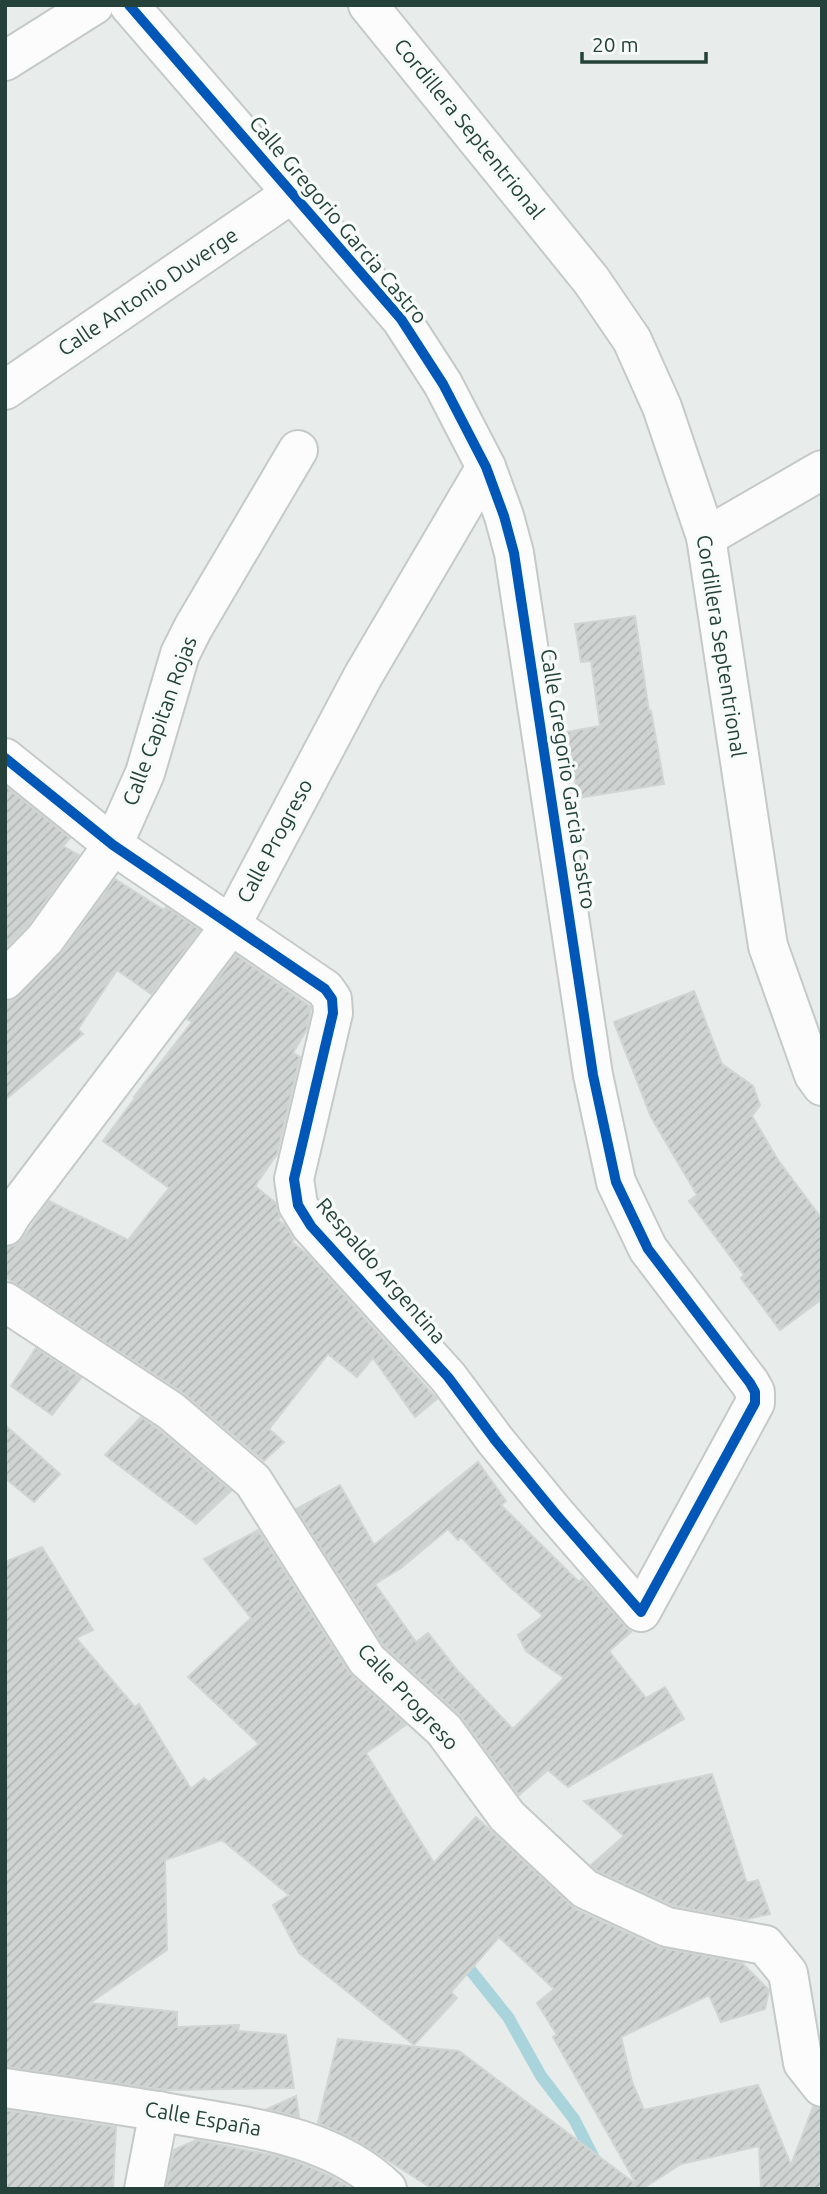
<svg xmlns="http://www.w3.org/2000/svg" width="827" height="2194" font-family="Ubuntu,sans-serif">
  <defs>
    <pattern id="building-hatch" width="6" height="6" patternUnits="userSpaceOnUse" patternTransform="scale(1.75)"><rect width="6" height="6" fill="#cfd4d2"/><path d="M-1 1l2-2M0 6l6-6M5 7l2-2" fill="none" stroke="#b2b7b5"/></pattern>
  </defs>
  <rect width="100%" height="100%" fill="#e8edeb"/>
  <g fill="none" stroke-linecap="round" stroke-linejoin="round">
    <path stroke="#a9d4db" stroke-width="12" d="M460 1957 508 2017 541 2076 574 2119 596 2162"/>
  </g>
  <g fill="url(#building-hatch)" stroke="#d1d6d4" stroke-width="2" fill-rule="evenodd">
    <path d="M635 616 649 712 651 711 664 784 578 798 567 732 600 726 591 661 581 662 575 624Z"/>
    <path d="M5 786 70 838 63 846 79 855 28 925 5 948Z"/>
    <path d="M115 879 164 910 166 907 200 930 151 994 117 970 78 1029 83 1034 5 1100V1001H12L21 995 61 954Z"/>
    <path d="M236 955 311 1007 307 1029 293 1053 300 1057 277 1154 255 1186 276 1203 280 1217 278 1220 285 1225 294 1239 292 1242 307 1254 437 1399 415 1417 373 1358 357 1377 328 1354 269 1429 284 1442 264 1461 183 1393 14 1283 6 1277 5 1263V1248L15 1245 23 1238 49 1201 128 1240 169 1188 103 1141 135 1098 134 1097 192 1022 187 1019Z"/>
    <path d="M694 991 722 1064 753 1086 760 1105 752 1116 778 1160 822 1219V1299L780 1330 741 1278 744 1275 689 1201 697 1195 651 1117 614 1022Z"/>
    <path d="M36 1348 81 1378 52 1415 11 1386Z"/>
    <path d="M141 1417 158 1429 231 1491 196 1524 105 1455Z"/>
    <path d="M5 1425 60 1474 34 1502 5 1478Z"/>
    <path d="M478 1462 506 1501 501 1505 579 1582 582 1579 631 1632 609 1651 646 1698 665 1687 684 1719 568 1787 548 1770 519 1795 459 1714 384 1646 296 1509 340 1485 374 1545ZM448 1529 458 1540 461 1537 509 1586 543 1616 518 1635 526 1651 564 1678 513 1729 458 1671 428 1633 416 1642 375 1584 401 1568Z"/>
    <path d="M258 1530 349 1672 406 1725 366 1753 434 1863 476 1817 575 1909 658 1947 742 1963 769 1990 765 2009 721 2022 709 1995 621 2037 632 2082 644 2110 758 2085 791 2165 813 2107 822 2108V2189H761L759 2146 681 2164 642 2189H433L354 2139 318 2123 338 2039 459 2051 637 2185 553 2037 557 2035 537 2003 554 1989 499 1937 451 1992 457 1998 414 2045 299 1953 273 1905 289 1895 222 1840 165 1860 167 1950 90 2003 177 2012V2027L239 2025 238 2031 286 2035 294 2088 165 2090 5 2067V1562L42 1547 93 1630 76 1638 135 1707 139 1704 191 1789 204 1778 209 1782 259 1744 188 1677 251 1618 204 1559Z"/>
    <path d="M712 1774 747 1883 758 1880 770 1914 747 1919 674 1906 597 1871 591 1865 624 1836 584 1801Z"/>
    <path d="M296 2096 299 2117 267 2109Z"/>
    <path d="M5 2110 116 2127 113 2189H5Z"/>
    <path d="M196 2140 286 2158 307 2166V2169L308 2166 332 2177 352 2189H166L174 2150Z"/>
  </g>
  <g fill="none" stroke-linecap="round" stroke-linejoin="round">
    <defs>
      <g id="street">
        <path d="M368 5 591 280 632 340 662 407 706 537 768 946 814 1075 822 1086"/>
        <path d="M5 61 94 5"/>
        <path d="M5 390 291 194"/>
        <path d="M706 537 822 470"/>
        <path d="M5 758 113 845 325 989 332 999 333 1013 294 1179 298 1205 311 1226 448 1377 495 1440 554 1512 641 1612 755 1403V1392L750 1383 648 1249 616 1182 593 1075 514 553 504 516 486 467 443 384 401 319 129 5"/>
        <path d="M5 980 45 939 113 845 145 773 180 654 193 628 298 450"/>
        <path d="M5 1226 12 1214 231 925 363 676 486 467"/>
        <path d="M5 1302 171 1411 253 1481 367 1660 444 1730 507 1816 585 1889 667 1927 765 1945 788 1973 803 2063 822 2087"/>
        <path d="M5 2088C65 2097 125 2105 185 2116 255 2128 333 2137 387 2189"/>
        <path d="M144 2189 159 2111"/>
      </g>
    </defs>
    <use href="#street" stroke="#c5cac8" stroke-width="42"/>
    <use href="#street" stroke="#fcfcfc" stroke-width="38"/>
    <defs>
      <path id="cycleway" d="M5 758 113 845 325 989 332 999 333 1013 294 1179 298 1205 311 1226 448 1377 495 1440 554 1512 641 1612 755 1403V1392L750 1383 648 1249 616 1182 593 1075 514 553 504 516 486 467 443 384 401 319 129 5"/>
    </defs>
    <use href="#cycleway" stroke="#f7fbf9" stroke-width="15"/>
    <use href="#cycleway" stroke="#0057b8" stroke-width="10"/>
  </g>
  <g text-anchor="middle" stroke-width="7" stroke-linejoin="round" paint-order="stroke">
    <g font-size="21" fill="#24423a" stroke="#f7fbf9">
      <text transform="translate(469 129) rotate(51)" y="7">Cordillera Septentrional</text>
      <text transform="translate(338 220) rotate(50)" y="7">Calle Gregorio Garcia Castro</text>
      <text transform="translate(148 292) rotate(-34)" y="7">Calle Antonio Duverge</text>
      <text transform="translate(721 646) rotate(81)" y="7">Cordillera Septentrional</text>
      <text transform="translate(160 721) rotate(-70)" y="7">Calle Capitan Rojas</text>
      <text transform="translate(568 779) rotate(81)" y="7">Calle Gregorio Garcia Castro</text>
      <text transform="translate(275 841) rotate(-62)" y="7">Calle Progreso</text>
      <text transform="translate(381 1271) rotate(49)" y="7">Respaldo Argentina</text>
      <text transform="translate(408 1697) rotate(47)" y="7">Calle Progreso</text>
      <text transform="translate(203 2119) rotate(10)" y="7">Calle España</text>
    </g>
  </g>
  <rect width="827" height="2194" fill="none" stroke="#24423a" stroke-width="14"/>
  <path d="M582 52v10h124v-10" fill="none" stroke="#24423a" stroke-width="3.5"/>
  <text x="592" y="52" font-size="21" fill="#24423a" stroke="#f7fbf9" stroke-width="5" paint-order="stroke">20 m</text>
</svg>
